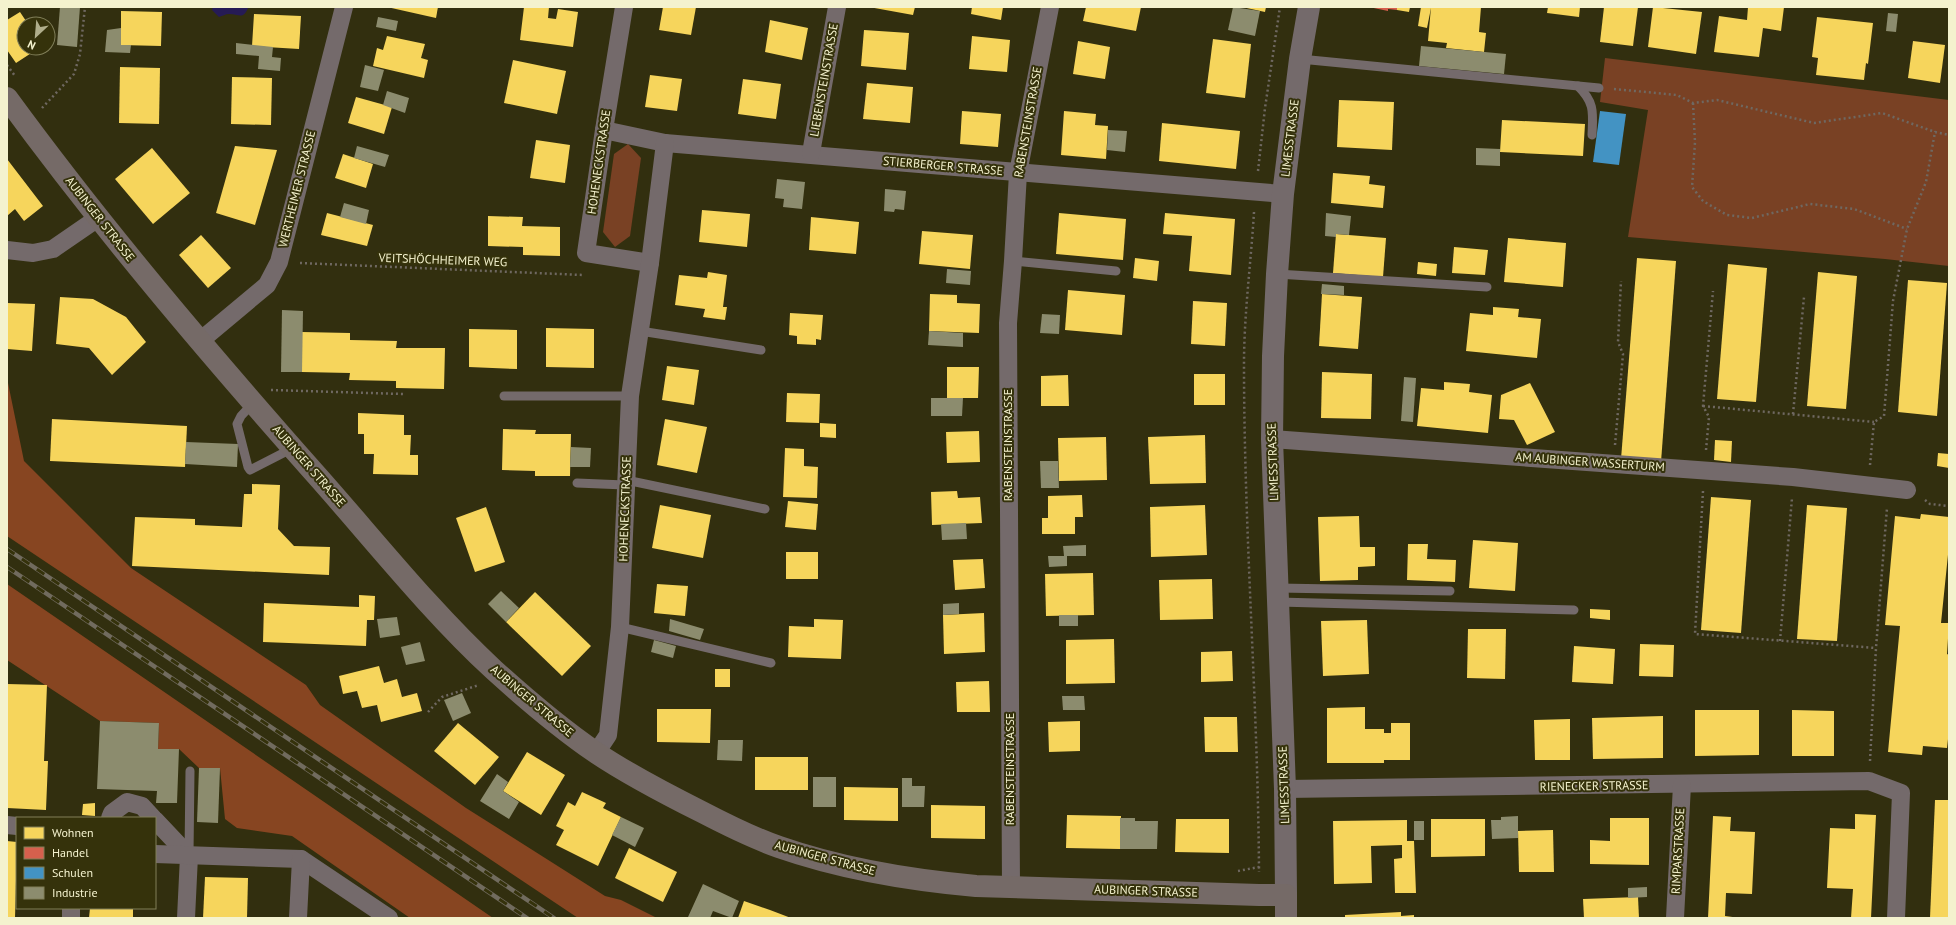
<svg xmlns="http://www.w3.org/2000/svg" width="1956" height="925" font-family="'PT Sans',sans-serif">
  <rect width="100%" height="100%" fill="#322f0f"/>
  <g fill="#794124">
    <path d="M1605 58 1949 100V266L1885 259 1628 237 1648 110 1600 102Z"/>
    <path d="M628 144 641 158 630 236 615 247 603 232 614 154Z"/>
  </g>
  <g fill="#874521">
    <path d="M7 378 24 461 131 568 306 685 320 705 466 808 605 896 621 900 657 918H578L7 536Z"/>
    <path d="M7 584 493 918H410L292 836 237 828 225 819 220 768H199L179 749H158L159 723 100 721 7 660Z"/>
  </g>
  <path fill="#261b55" d="M213 7H248V8C243 20 239 14 229 14 225 14 223 16 219 17L212 10Z"/>
  <g fill="#f6d55c">
    <path d="M387 7H438L436 18Z"/>
    <path d="M524 7H549L548 18 556 19 558 9 578 12 573 47 520 40Z"/>
    <path d="M663 7H696L691 35 659 30Z"/>
    <path d="M869 7H915L913 15Z"/>
    <path d="M972 7H1003L1001 20 971 14Z"/>
    <path d="M1086 7H1141L1136 31 1083 21Z"/>
    <path d="M1242 7H1266L1265 12Z"/>
    <path d="M1397 7H1410L1409 12 1397 10Z"/>
    <path d="M1421 7 1431 8 1427 28 1418 26Z"/>
    <path d="M1431 7H1481L1479 32 1486 33 1484 52 1446 48 1447 43 1428 41Z"/>
    <path d="M1548 7H1580L1579 17 1547 13Z"/>
    <path d="M1604 7H1638L1633 46 1600 42Z"/>
    <path d="M1653 7 1702 12 1696 54 1648 47Z"/>
    <path d="M1748 7H1784L1781 31 1763 28 1759 57 1714 52 1719 16 1747 20Z"/>
    <path d="M121 11 162 12 161 46 121 45Z"/>
    <path d="M20 12 28 24H24V48H39L16 63 7 50V20Z"/>
    <path d="M254 14 301 16 299 49 252 46Z"/>
    <path d="M1817 17 1873 23 1868 64 1866 63 1864 80 1816 75 1818 58 1812 57Z"/>
    <path d="M770 20 808 28 802 60 765 52Z"/>
    <path d="M864 30 909 33 906 70 861 66Z"/>
    <path d="M387 36 425 44 421 58 428 60 424 78 373 66 377 48 383 50Z"/>
    <path d="M972 36 1010 40 1007 72 969 69Z"/>
    <path d="M1213 39 1251 44 1245 98 1206 93Z"/>
    <path d="M1078 41 1110 47 1105 79 1073 74Z"/>
    <path d="M1913 41 1945 45 1940 83 1908 78Z"/>
    <path d="M513 60 566 71 557 114 504 103Z"/>
    <path d="M120 67 160 68 159 124 119 123Z"/>
    <path d="M650 75 682 79 677 111 645 107Z"/>
    <path d="M232 77 272 78 271 125 231 124Z"/>
    <path d="M743 79 781 84 776 119 738 114Z"/>
    <path d="M867 83 913 87 910 123 863 119Z"/>
    <path d="M356 97 392 107 384 134 348 123Z"/>
    <path d="M1339 100 1394 102 1392 150 1337 147Z"/>
    <path d="M962 111 1001 114 998 147 960 144Z"/>
    <path d="M1064 111 1096 114 1095 125 1108 126 1106 159 1061 155Z"/>
    <path d="M1502 120 1585 124 1583 156 1500 152Z"/>
    <path d="M1162 123 1240 131 1236 169 1159 161Z"/>
    <path d="M536 140 570 145 565 183 530 178Z"/>
    <path d="M235 146 277 150 255 225 216 213Z"/>
    <path d="M152 148 190 193 153 224 115 179Z"/>
    <path d="M343 154 373 164 366 188 335 178Z"/>
    <path d="M7 159 43 206 24 221 15 209 7 216Z"/>
    <path d="M1333 173 1370 176 1369 184 1385 186 1383 208 1331 203Z"/>
    <path d="M702 210 750 214 747 247 699 242Z"/>
    <path d="M327 213 373 225 367 246 321 235Z"/>
    <path d="M1059 213 1126 219 1123 260 1056 254Z"/>
    <path d="M1165 213 1235 219 1231 275 1189 271 1192 236 1163 234Z"/>
    <path d="M488 216 523 217 522 226 560 227V256L523 255V247L488 246Z"/>
    <path d="M811 217 859 222 856 254 809 250Z"/>
    <path d="M922 231 973 235 970 269 919 264Z"/>
    <path d="M1336 234 1386 238 1383 277 1333 273Z"/>
    <path d="M201 235 231 268 208 288 179 255Z"/>
    <path d="M1508 238 1566 243 1563 287 1504 282Z"/>
    <path d="M1454 247 1488 250 1485 275 1452 273Z"/>
    <path d="M1135 258 1159 261 1157 281 1133 278Z"/>
    <path d="M1637 258 1676 261 1661 462 1621 459Z"/>
    <path d="M1418 262 1437 264 1436 276 1417 274Z"/>
    <path d="M1728 264 1767 268 1756 402 1717 399Z"/>
    <path d="M708 272 727 275 723 307H727L725 320 703 317 705 309 675 305 679 275 707 278Z"/>
    <path d="M1818 272 1857 276 1846 409 1807 406Z"/>
    <path d="M1908 280 1947 283 1937 416 1898 412Z"/>
    <path d="M1068 290 1125 295 1122 335 1065 330Z"/>
    <path d="M930 294 957 295V303L980 304 979 333 929 331Z"/>
    <path d="M1322 294 1362 297 1358 349 1319 346Z"/>
    <path d="M60 297 93 299 126 317 146 342 112 375 89 348 56 344Z"/>
    <path d="M1193 301 1227 303 1225 346 1191 344Z"/>
    <path d="M7 303 35 304 32 351 7 349Z"/>
    <path d="M1493 307 1519 309 1518 317 1541 319 1537 358 1466 351 1470 313 1493 315Z"/>
    <path d="M790 313 823 315 821 340 816 339V345L797 344V336L789 335Z"/>
    <path d="M546 328 594 329V368L546 367Z"/>
    <path d="M469 329 517 330V369L469 367Z"/>
    <path d="M302 332 350 333V340L397 341 396 348H445L444 389 396 388V381L349 380 350 373 302 372Z"/>
    <path d="M667 366 699 370 694 405 662 400Z"/>
    <path d="M947 367H979L978 398H947Z"/>
    <path d="M1322 372 1372 374 1371 419 1321 418Z"/>
    <rect x="1194" y="374" width="31" height="31"/>
    <path d="M1068 375 1069 406H1041V376Z"/>
    <path d="M1444 382 1470 384 1469 392 1492 395 1488 433 1417 426 1421 388 1444 390Z"/>
    <path d="M1530 383 1555 432 1527 445 1514 420 1499 419 1501 395Z"/>
    <path d="M787 393 820 394 819 423 786 422Z"/>
    <path d="M358 413 404 415V435H411L410 455H418V475L373 474 374 454H364V434H358Z"/>
    <path d="M52 419 187 426 185 467 50 461Z"/>
    <path d="M665 419 707 427 697 473 657 465Z"/>
    <path d="M820 423 836 424V438L820 437Z"/>
    <path d="M503 429 536 430 535 434H571L570 476H535V471L502 470Z"/>
    <path d="M979 431 980 462 947 463 946 432Z"/>
    <path d="M1205 435 1206 483 1150 484 1148 437Z"/>
    <path d="M1106 437 1107 480 1059 481 1058 438Z"/>
    <path d="M1715 440 1732 441 1731 462 1714 460Z"/>
    <path d="M785 448 804 449V466L818 467 817 498 783 497Z"/>
    <path d="M1938 453 1949 454V468L1937 466Z"/>
    <path d="M252 484 280 485 278 529 294 546 330 547 329 575 132 566 135 517 195 519V525L242 527 244 494H252Z"/>
    <path d="M957 491 958 498 980 497 982 523 932 525 931 492Z"/>
    <path d="M1082 495 1083 517H1075V534H1042V518H1048V496Z"/>
    <path d="M1711 497 1751 500 1741 633 1701 630Z"/>
    <path d="M788 501 818 504 816 530 785 527Z"/>
    <path d="M660 505 711 515 703 558 652 548Z"/>
    <path d="M1205 505 1207 555 1151 557 1150 507Z"/>
    <path d="M1807 505 1847 508 1837 641 1797 639Z"/>
    <path d="M486 507 505 562 475 572 456 518Z"/>
    <path d="M1921 514 1949 517V545L1941 623H1949L1947 654 1949 655V730L1947 748 1923 746 1922 755 1888 752 1900 626 1885 625 1895 516 1920 519Z"/>
    <path d="M1359 516 1360 547H1375V566L1358 567V580L1320 581 1318 517Z"/>
    <path d="M1473 540 1518 543 1515 591 1469 588Z"/>
    <path d="M1408 544H1428L1427 559 1456 560 1455 582 1407 580Z"/>
    <rect x="786" y="552" width="32" height="27"/>
    <path d="M983 559 985 588 955 590 953 560Z"/>
    <path d="M1093 573 1094 615 1046 616 1045 574Z"/>
    <path d="M1212 579 1213 619 1160 620 1159 580Z"/>
    <path d="M657 584 688 586 685 616 654 613Z"/>
    <path d="M535 592 591 646 562 676 506 622Z"/>
    <path d="M359 595 375 596 374 620H367L366 646 263 642 264 603 359 607Z"/>
    <path d="M1590 609 1610 610V620L1590 618Z"/>
    <path d="M984 613 985 652 944 654 943 615Z"/>
    <path d="M814 619 843 620 841 659 788 657 789 626 814 627Z"/>
    <path d="M1367 620 1369 674 1323 676 1321 621Z"/>
    <path d="M1468 629H1506L1505 679 1467 678Z"/>
    <path d="M1114 639 1115 683 1066 684V640Z"/>
    <path d="M1640 644 1674 645 1673 677 1639 676Z"/>
    <path d="M1574 646 1615 649 1613 684 1572 682Z"/>
    <path d="M1232 651 1233 681 1201 682V652Z"/>
    <path d="M379 666 384 683 397 679 402 697 417 693 422 711 381 722 377 705 362 708 357 691 343 694 339 676Z"/>
    <rect x="715" y="669" width="15" height="18"/>
    <path d="M989 681 990 712H957L956 682Z"/>
    <path d="M7 684 47 685 44 761H48L46 810 7 808Z"/>
    <path d="M1365 707V729H1384V733H1391V723H1410V760H1384V763H1327V708Z"/>
    <path d="M657 709H711L710 743 657 742Z"/>
    <path d="M1695 710H1759V755L1695 756Z"/>
    <path d="M1792 710 1834 711V756H1792Z"/>
    <path d="M1663 716V758L1593 759 1592 718Z"/>
    <path d="M1204 717H1237L1238 752H1205Z"/>
    <path d="M1570 719V760H1535L1534 720Z"/>
    <path d="M1080 721V751L1049 752 1048 722Z"/>
    <path d="M458 723 499 757 475 785 434 751Z"/>
    <path d="M527 752 565 775 541 815 503 791Z"/>
    <rect x="755" y="757" width="53" height="33"/>
    <path d="M844 787 898 788V821L844 820Z"/>
    <path d="M582 792 606 803 603 808 621 817 598 866 556 845 564 830 556 826 568 802 575 806Z"/>
    <path d="M1935 800H1949V918H1930Z"/>
    <path d="M95 803V816L82 815 83 804Z"/>
    <path d="M931 805 985 806V839L931 838Z"/>
    <path d="M1855 814 1876 815 1871 918H1851L1853 889 1827 888 1830 828 1855 829Z"/>
    <path d="M1067 815 1121 816 1120 849 1066 848Z"/>
    <path d="M1713 816 1731 817 1730 831 1755 832 1752 894 1726 893 1725 916 1740 918H1708Z"/>
    <path d="M1610 818H1649V865L1590 864V840L1610 841Z"/>
    <path d="M1176 819H1229V853L1175 852Z"/>
    <path d="M1431 819H1485V856L1431 857Z"/>
    <path d="M1407 820V841H1414L1416 893H1395L1394 859 1402 858V845L1371 846 1372 883 1334 884 1333 821Z"/>
    <path d="M1553 830 1554 872H1519L1518 831Z"/>
    <path d="M7 841 17 842 15 918H7Z"/>
    <path d="M629 848 677 872 663 902 615 878Z"/>
    <path d="M205 877 248 878 247 918H203Z"/>
    <path d="M1638 897 1639 918H1584L1583 899Z"/>
    <path d="M744 901 770 910 791 918H738Z"/>
    <path d="M90 908H133V918H89Z"/>
    <path d="M1401 912V916L1414 915V918H1345V915Z"/>
  </g>
  <path fill="#d6604d" d="M1369 7H1397V10L1388 9V11Z"/>
  <path fill="#4393c3" d="M1600 111 1626 114 1619 165 1593 162Z"/>
  <g fill="#8c8c6e">
    <path d="M60 7H80L77 47 57 45Z"/>
    <path d="M1233 7 1260 11 1255 36 1228 30Z"/>
    <path d="M1888 13 1898 14 1896 32 1886 31Z"/>
    <path d="M378 17 398 21 396 31 376 27Z"/>
    <path d="M121 28V45H131L130 53 105 52 107 30Z"/>
    <path d="M236 43 273 47 272 57 281 58 280 71 258 69 259 56 236 54Z"/>
    <path d="M1421 46 1506 54 1504 74 1419 66Z"/>
    <path d="M365 65 384 70 378 91 360 87Z"/>
    <path d="M387 91 409 98 405 113 383 105Z"/>
    <path d="M1108 130 1127 131 1125 152 1107 150Z"/>
    <path d="M357 146 389 155 385 167 354 158Z"/>
    <path d="M1476 148 1500 149V166L1476 165Z"/>
    <path d="M777 179 805 182 802 209 783 207 784 199 775 198Z"/>
    <path d="M885 189 906 191 904 210 895 209 894 212 884 211Z"/>
    <path d="M344 203 369 210 366 224 340 217Z"/>
    <path d="M1326 213 1351 216 1349 235 1336 234V237L1325 236Z"/>
    <path d="M947 269 971 271 970 285 946 283Z"/>
    <path d="M1322 284 1344 286V295L1321 294Z"/>
    <path d="M282 310 303 311 302 372H281Z"/>
    <path d="M1042 314 1060 315 1059 334 1040 333Z"/>
    <path d="M929 331 963 333V347L928 345Z"/>
    <path d="M1404 377 1416 378 1413 422 1401 421Z"/>
    <path d="M931 398H963L962 416H931Z"/>
    <path d="M186 442 238 444 237 467 185 464Z"/>
    <path d="M571 447 591 448 590 467H570Z"/>
    <path d="M1040 461H1058L1059 488H1041Z"/>
    <path d="M966 523 967 539 942 540 941 524Z"/>
    <path d="M1086 545V556H1067V566L1049 567 1048 556H1064L1063 546Z"/>
    <path d="M501 591 519 608 506 622 488 604Z"/>
    <path d="M959 603V614L943 615V604Z"/>
    <rect x="1059" y="615" width="19" height="11"/>
    <path d="M397 617 400 635 380 638 377 619Z"/>
    <path d="M670 619 704 629 700 640 669 631Z"/>
    <path d="M654 640 676 646 673 658 651 652Z"/>
    <path d="M420 642 425 661 406 665 401 647Z"/>
    <path d="M462 693 471 713 453 721 444 700Z"/>
    <path d="M1062 696H1084L1085 710H1063Z"/>
    <path d="M100 721 159 723 158 749H179L177 803H156L157 791 97 789Z"/>
    <path d="M718 740H743L742 761 717 760Z"/>
    <path d="M199 768H220L218 823 197 822Z"/>
    <path d="M497 774 508 782 503 791 519 802 509 819 480 801Z"/>
    <rect x="813" y="777" width="23" height="30"/>
    <path d="M902 778H912V786H925L924 807H902Z"/>
    <path d="M1518 816V838L1492 839 1491 820H1501V817Z"/>
    <path d="M621 817 644 828 635 847 612 835Z"/>
    <path d="M1120 818H1135V821H1158L1157 849H1120Z"/>
    <rect x="1414" y="821" width="10" height="19"/>
    <path d="M703 884 739 901 732 918 713 911 710 918 688 917Z"/>
    <path d="M1647 887V897L1628 898V888Z"/>
  </g>
  <g fill="none" stroke-linecap="round" stroke-linejoin="round">
    <g stroke="#6f6861" stroke-width="2.5" stroke-dasharray="2 3" stroke-linecap="butt">
      <path d="M7 65 15 76"/>
      <path d="M1614 89 1677 95 1693 103 1717 100 1814 123 1882 113 1935 132"/>
      <path d="M1693 103 1695 142 1692 187 1703 201 1727 215 1752 218 1810 204 1854 209 1907 229"/>
      <path d="M42 108 74 74 80 54 85 7"/>
      <path d="M1258 171 1265 108 1280 7"/>
      <path d="M1254 212C1251 262 1244 314 1244 364 1244 534 1258 703 1259 872"/>
      <path d="M300 263 583 275"/>
      <path d="M271 390 403 394"/>
      <path d="M1703 406 1874 422"/>
      <path d="M1793 414 1804 297"/>
      <path d="M1615 445 1623 354 1618 342 1621 281"/>
      <path d="M1706 450 1709 417 1703 406 1713 291"/>
      <path d="M1870 465 1874 422 1884 416 1893 301 1907 229 1926 182 1935 132 1949 135"/>
      <path d="M1703 491 1695 634 1876 648"/>
      <path d="M1925 500 1930 504 1949 506"/>
      <path d="M1780 641 1792 498"/>
      <path d="M428 712 442 697 479 685"/>
      <path d="M1870 761 1876 648 1887 508"/>
      <path d="M1238 871 1259 867"/>
    </g>
    <g stroke="#746a6b" stroke-width="9">
      <path d="M1300 59 1599 88"/>
      <path d="M1578 86C1595 103 1593 112 1592 135"/>
      <path d="M1013 261 1116 271"/>
      <path d="M1277 274 1487 287"/>
      <path d="M640 331 761 350"/>
      <path d="M504 396H630"/>
      <path d="M253 403 241 416 237 424 248 467 250 470 293 448"/>
      <path d="M626 480 765 509"/>
      <path d="M577 483 625 485"/>
      <path d="M1278 588 1450 591"/>
      <path d="M1279 602 1574 610"/>
      <path d="M620 627 771 663"/>
      <path d="M189 854 190 771"/>
    </g>
    <g stroke="#746a6b" stroke-width="18">
      <path d="M624 7 604 130 586 253 650 263"/>
      <path d="M604 130 665 143 1283 194"/>
      <path d="M811 153 837 7"/>
      <path d="M7 250 33 253 53 249 98 218"/>
      <path d="M200 341 267 285 279 262 344 7"/>
      <path d="M1272 439 1793 477 1907 490"/>
      <path d="M596 753 608 735 620 627 630 396 650 263 665 143"/>
      <path d="M1285 789 1869 781 1901 793 1896 918"/>
      <path d="M110 818 112 813 127 802 142 806 153 818"/>
      <path d="M155 820 189 856 186 918"/>
      <path d="M7 825 17 826"/>
      <path d="M155 854 301 859 389 918"/>
      <path d="M1011 887 1008 323 1013 261 1018 173 1050 7"/>
      <path d="M71 918V908"/>
      <path d="M298 918 301 859"/>
      <path d="M1675 918 1682 785"/>
    </g>
    <path stroke="#746a6b" stroke-width="22" d="M1286 895 1285 789 1272 439 1273 356 1277 274 1283 194 1300 59 1309 7"/>
    <path stroke="#756a67" stroke-width="22" d="M7 98C102 228 205 349 311 469 371 536 428 609 494 670 526 699 560 728 595 752 629 775 666 794 702 812 727 825 753 838 779 847 842 869 910 880 976 886L1259 895H1286V918"/>
    <defs>
      <g id="rail">
        <path d="M7 549 554 918"/>
        <path d="M7 567 527 918"/>
      </g>
    </defs>
    <use href="#rail" stroke="#716b5e" stroke-width="4.5"/>
    <use href="#rail" stroke="#35320b" stroke-width="3" stroke-dasharray="9" stroke-linecap="butt"/>
  </g>
  <g text-anchor="middle" stroke-width="4" stroke-linejoin="round" paint-order="stroke">
    <g font-size="12" fill="#f4f2ce" stroke="#35320b">
      <text transform="translate(824 80) rotate(-80)" y="4">LIEBENSTEINSTRASSE</text>
      <text transform="translate(1028 122) rotate(-80)" y="4">RABENSTEINSTRASSE</text>
      <text transform="translate(1290 138) rotate(-83)" y="4">LIMESSTRASSE</text>
      <text transform="translate(599 162) rotate(-82)" y="4">HOHENECKSTRASSE</text>
      <text transform="translate(943 166) rotate(5)" y="4">STIERBERGER STRASSE</text>
      <text transform="translate(297 189) rotate(-76)" y="4">WERTHEIMER STRASSE</text>
      <text transform="translate(100 219) rotate(52)" y="4">AUBINGER STRASSE</text>
      <text transform="translate(443 260) rotate(2)" y="4">VEITSHÖCHHEIMER WEG</text>
      <text transform="translate(1008 445) rotate(-90)" y="4">RABENSTEINSTRASSE</text>
      <text transform="translate(1273 462) rotate(-92)" y="4">LIMESSTRASSE</text>
      <text transform="translate(1590 462) rotate(4)" y="4">AM AUBINGER WASSERTURM</text>
      <text transform="translate(309 466) rotate(49)" y="4">AUBINGER STRASSE</text>
      <text transform="translate(625 509) rotate(-88)" y="4">HOHENECKSTRASSE</text>
      <text transform="translate(532 701) rotate(40)" y="4">AUBINGER STRASSE</text>
      <text transform="translate(1010 769) rotate(-90)" y="4">RABENSTEINSTRASSE</text>
      <text transform="translate(1284 785) rotate(-92)" y="4">LIMESSTRASSE</text>
      <text transform="translate(1594 786) rotate(-1)" y="4">RIENECKER STRASSE</text>
      <text transform="translate(1678 851) rotate(-87)" y="4">RIMPARSTRASSE</text>
      <text transform="translate(825 858) rotate(15)" y="4">AUBINGER STRASSE</text>
      <text transform="translate(1146 891) rotate(2)" y="4">AUBINGER STRASSE</text>
    </g>
  </g>
  <rect width="1956" height="925" fill="none" stroke="#f4f2ce" stroke-width="16"/>
  <rect x="16" y="817" width="140" height="92" fill="#35320b" stroke="#817f59"/>
  <rect x="24" y="827" width="20" height="12" fill="#f6d55c" stroke="#817f59"/>
  <text x="52" y="837" font-size="12" fill="#f4f2ce">Wohnen</text>
  <rect x="24" y="847" width="20" height="12" fill="#d6604d" stroke="#817f59"/>
  <text x="52" y="857" font-size="12" fill="#f4f2ce">Handel</text>
  <rect x="24" y="867" width="20" height="12" fill="#4393c3" stroke="#817f59"/>
  <text x="52" y="877" font-size="12" fill="#f4f2ce">Schulen</text>
  <rect x="24" y="887" width="20" height="12" fill="#8c8c6e" stroke="#817f59"/>
  <text x="52" y="897" font-size="12" fill="#f4f2ce">Industrie</text>
  <g transform="translate(36 36) rotate(206)"><circle r="19" fill="#35320b" stroke="#817f59"/>
  <path d="M0-3L7 15L0 10L-7 15Z" fill="#b0ae8b"/>
  <text y="-6" font-size="11" font-weight="bold" text-anchor="middle" fill="#f4f2ce">N</text>
  </g>
</svg>
